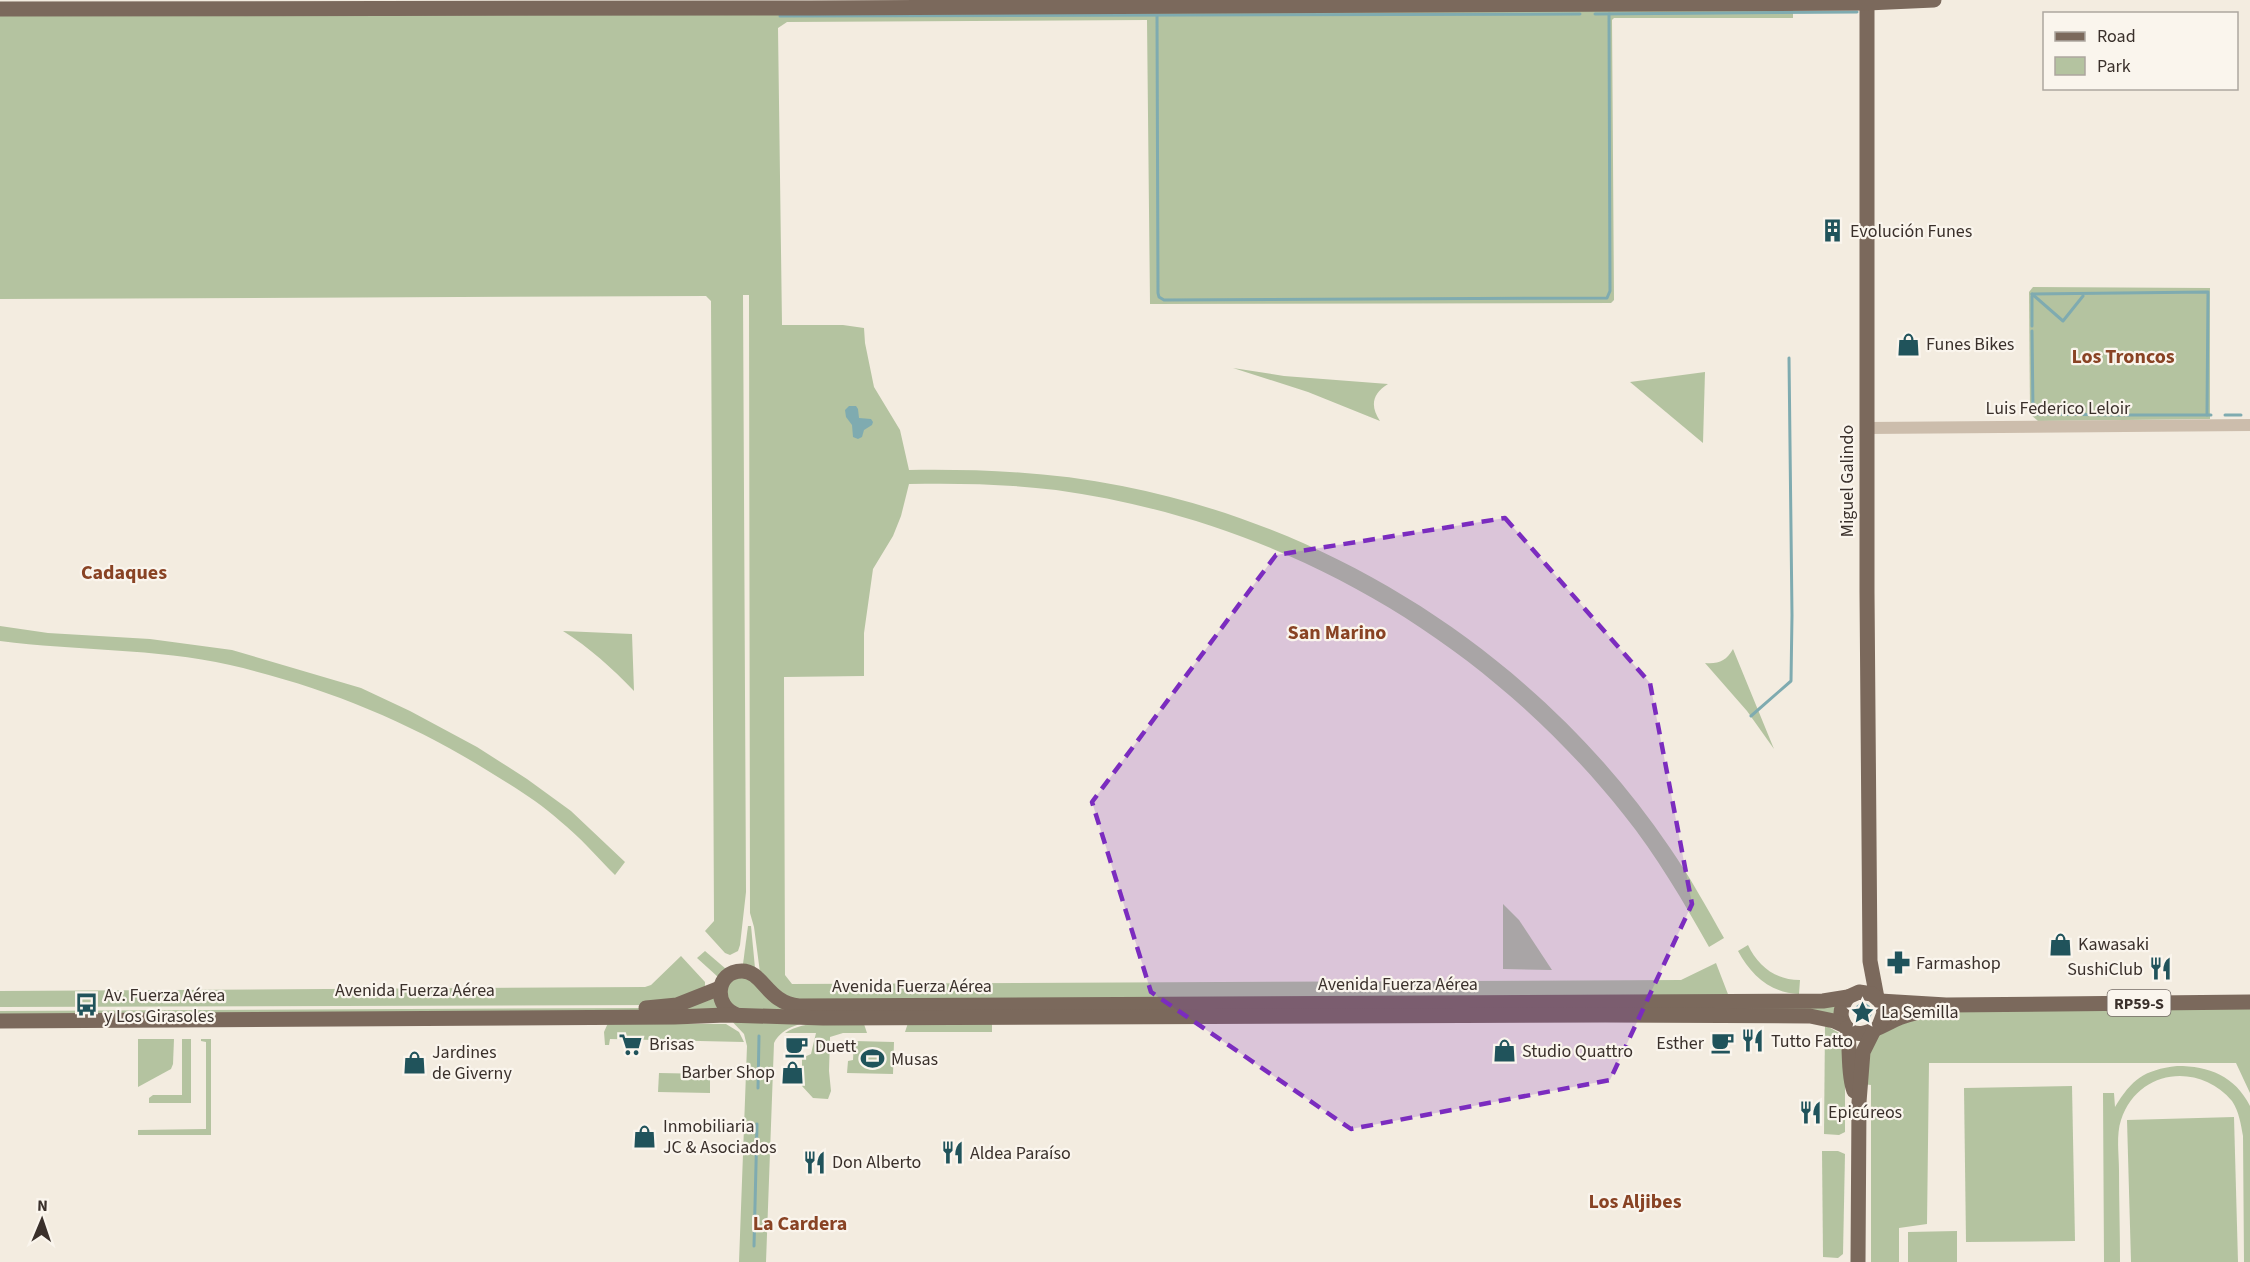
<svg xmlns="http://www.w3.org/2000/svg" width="2250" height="1262" font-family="'Source Sans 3',sans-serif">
  <rect width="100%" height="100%" fill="#f3ece0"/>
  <g fill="#b4c3a0">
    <path d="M1793 3V18H1614L1612 20 1614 300 1611 303 1150 304 1147 20 787 22 778 28 782 325H843L864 328 865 343 874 387 900 430 909 470C981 469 1052 472 1122 486 1343 529 1545 663 1670 848 1690 877 1707 908 1724 938L1709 947C1683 901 1657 856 1624 815 1483 637 1281 521 1056 490 1007 484 958 483 909 484L901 516 893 536 873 569 864 633V676L784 677 785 975 792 984 1681 980 1716 963 1731 1002 1836 1000 1834 1021 823 1018C805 1023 783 1025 774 1043L766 1262H739L747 1046 744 1034 726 1015 0 1021V1011L639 1008 677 1005 729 975 761 980 754 927 750 913 749 295H743L746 892 740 945 738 951 730 955 725 953 705 931 714 921 711 301 706 296 0 299V9Z"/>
    <path d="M2033 287 2210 288V419L2038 421 2030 414 2029 292Z"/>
    <path d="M1233 368 1284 376 1388 384C1372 394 1370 406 1380 421L1308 392Z"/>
    <path d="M1705 372 1703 443 1630 382Z"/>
    <path d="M0 626 48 633 150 639 232 650 361 688 410 711 477 747 527 779 571 811 625 862 615 875C597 857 580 837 560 821 540 803 516 788 493 774 411 722 325 687 230 665 155 648 76 651 0 641Z"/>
    <path d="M563 631 632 634 634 691C612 668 590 648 563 631Z"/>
    <path d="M1733 649 1774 749 1747 711 1705 663C1719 664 1726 661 1733 649Z"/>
    <path d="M1503 904 1519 920 1552 970 1503 969Z"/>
    <path d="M748 926H751L755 968 743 964Z"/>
    <path d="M1748 945C1758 966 1775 980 1800 980L1799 994C1770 993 1751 975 1738 951Z"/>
    <path d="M705 951 726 969 718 977 697 958Z"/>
    <path d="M681 956 705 982V987L700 992 653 1005 0 1007V991L645 987 651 985Z"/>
    <path d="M2250 1008V1093L2236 1063H1929L1927 1224 1899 1228V1262H1871V1085L1862 1084 1864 1069 1876 1035 1914 1016 1941 1012Z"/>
    <path d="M909 1020 992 1024V1032H905Z"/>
    <path d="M863 1021 867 1033H843L830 1037 829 1071 831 1091 828 1099 813 1098 802 1086V1058L811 1054 816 1033H785C804 1020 840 1022 863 1021Z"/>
    <path d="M608 1023 726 1024 739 1032 744 1042 610 1039 609 1045H605L604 1032Z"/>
    <path d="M1825 1025 1841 1034 1845 1044V1132L1839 1135 1824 1134Z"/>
    <path d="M138 1039H174L173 1064 171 1069 138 1087Z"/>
    <path d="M182 1039H191V1103H149V1098L153 1095H182Z"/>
    <path d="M201 1039H211V1135H138V1130L206 1129V1042L201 1041Z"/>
    <path d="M854 1041 894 1042 893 1074 847 1073 848 1061 853 1060Z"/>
    <path d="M2177 1066C2209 1066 2235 1076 2250 1106V1262H2244L2243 1136C2241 1125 2239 1111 2232 1101 2199 1062 2138 1069 2121 1120 2116 1135 2119 1154 2119 1170 2119 1201 2120 1231 2120 1262H2104L2103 1093H2114L2115 1107C2132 1079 2144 1070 2177 1066Z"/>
    <path d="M659 1073 710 1074V1093L658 1092Z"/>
    <path d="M2072 1086 2075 1241 1966 1242 1964 1088Z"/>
    <path d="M2234 1117 2238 1262H2131L2127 1120Z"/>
    <path d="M1822 1151H1838L1845 1154 1843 1254 1838 1258 1823 1257Z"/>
    <path d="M1957 1231V1262H1908V1232Z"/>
  </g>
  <g fill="#7fabb0">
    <path d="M849 406H856L858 409 859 418 871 419 873 422 872 425 864 430 862 437 858 439 853 437 852 425 846 417 845 410Z"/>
    <circle cx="1863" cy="1012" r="9"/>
  </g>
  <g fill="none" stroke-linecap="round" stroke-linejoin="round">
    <g stroke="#7fabb0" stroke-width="3">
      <path d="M1595 14 1857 12"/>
      <path d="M1157 15 1158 293 1159 297 1164 300 1607 298 1610 291 1609 14"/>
      <path d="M780 16 1580 14"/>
      <path d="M2032 294 2208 292 2207 415"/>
      <path d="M2032 294 2063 321 2083 296"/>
      <path d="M2032 326V296"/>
      <path d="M2032 331 2033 412 2038 414 2122 415"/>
      <path d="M2125 415H2211"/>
      <path d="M2225 415H2241"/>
      <path d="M1751 716 1791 681 1792 615 1789 358"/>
      <path d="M758 1088 759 1036"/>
      <path d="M754 1246 757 1124"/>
    </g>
    <path stroke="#ccbdac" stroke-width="12" d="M1867 428 2250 425"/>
    <g stroke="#7b695c" stroke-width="15">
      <path d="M1867 0V592L1870 961 1877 998"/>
      <path d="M0 9 811 8 1867 3 1934 0"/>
      <path d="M1848 997C1843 1004 1839 1011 1842 1019 1852 1049 1883 1024 1899 1018 1910 1013 1921 1012 1932 1009"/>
      <path d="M1880 1001 1946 1005 2250 1002"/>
      <path d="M646 1008 677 1005 720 988"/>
      <path d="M737 1015C713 1007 715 971 742 971 763 971 767 1003 799 1006L1823 1001 1848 997 1859 992 1872 994 1880 1001 1883 1007 1884 1013 1879 1026"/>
      <path d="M0 1021 674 1017 726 1015 823 1018 1605 1015 1810 1016 1834 1021 1845 1026"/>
      <path d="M1847 1028C1851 1048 1847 1072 1854 1091"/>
      <path d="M1858 1262 1859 1102 1863 1052 1873 1032"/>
    </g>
  </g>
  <path fill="#7b2cbf" fill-opacity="0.2" stroke="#7b2cbf" stroke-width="4.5" stroke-dasharray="12 8" stroke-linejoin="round" d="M1505 518 1650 683 1692 904 1610 1080 1351 1129 1151 992 1092 802 1276 555Z"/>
  <defs>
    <symbol id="building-bare" viewBox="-9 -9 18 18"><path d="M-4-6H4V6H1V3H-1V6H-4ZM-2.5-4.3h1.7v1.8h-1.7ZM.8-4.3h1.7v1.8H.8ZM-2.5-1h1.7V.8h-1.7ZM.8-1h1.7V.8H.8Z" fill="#20535b" stroke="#faf5ed" stroke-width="2.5" paint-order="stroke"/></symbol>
    <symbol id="shop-bare" viewBox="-9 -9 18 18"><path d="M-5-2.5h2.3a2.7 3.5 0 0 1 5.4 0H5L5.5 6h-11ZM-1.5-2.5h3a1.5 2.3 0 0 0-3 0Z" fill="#20535b" stroke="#faf5ed" stroke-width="2.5" paint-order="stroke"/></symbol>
    <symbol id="pharmacy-bare" viewBox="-9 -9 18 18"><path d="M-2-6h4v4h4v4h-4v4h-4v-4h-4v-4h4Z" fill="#20535b" stroke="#faf5ed" stroke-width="2.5" paint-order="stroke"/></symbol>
    <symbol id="restaurant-bare" viewBox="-9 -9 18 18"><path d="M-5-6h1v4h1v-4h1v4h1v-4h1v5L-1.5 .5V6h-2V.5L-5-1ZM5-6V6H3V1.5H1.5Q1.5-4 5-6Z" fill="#20535b" stroke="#faf5ed" stroke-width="2.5" paint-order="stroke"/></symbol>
    <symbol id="bus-bare" viewBox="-9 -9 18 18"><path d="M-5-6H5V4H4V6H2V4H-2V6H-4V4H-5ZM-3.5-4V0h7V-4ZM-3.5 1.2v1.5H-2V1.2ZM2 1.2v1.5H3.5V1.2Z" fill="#20535b" stroke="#faf5ed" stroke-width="2.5" paint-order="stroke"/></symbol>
    <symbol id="sight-bare" viewBox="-9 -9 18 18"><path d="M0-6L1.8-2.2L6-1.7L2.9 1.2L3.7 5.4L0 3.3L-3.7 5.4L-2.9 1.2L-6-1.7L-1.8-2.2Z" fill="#20535b" stroke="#faf5ed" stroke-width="2.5" paint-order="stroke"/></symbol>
    <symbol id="cafe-bare" viewBox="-9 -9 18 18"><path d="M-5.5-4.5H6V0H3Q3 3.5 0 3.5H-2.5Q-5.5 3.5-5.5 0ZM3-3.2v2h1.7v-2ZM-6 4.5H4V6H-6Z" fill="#20535b" stroke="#faf5ed" stroke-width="2.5" paint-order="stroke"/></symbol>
    <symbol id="supermarket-bare" viewBox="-9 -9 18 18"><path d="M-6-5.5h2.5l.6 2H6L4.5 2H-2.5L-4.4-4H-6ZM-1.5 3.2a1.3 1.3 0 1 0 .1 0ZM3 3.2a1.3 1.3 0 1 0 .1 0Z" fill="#20535b" stroke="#faf5ed" stroke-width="2.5" paint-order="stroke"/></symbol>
    <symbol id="stadium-bare" viewBox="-9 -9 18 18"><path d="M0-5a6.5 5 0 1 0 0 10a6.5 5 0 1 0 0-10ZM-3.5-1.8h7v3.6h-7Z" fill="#20535b" stroke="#faf5ed" stroke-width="2.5" paint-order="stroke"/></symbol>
  </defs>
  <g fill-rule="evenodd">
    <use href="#building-bare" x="1816" y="214" width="33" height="33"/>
    <use href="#shop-bare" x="1892" y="328" width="33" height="33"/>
    <use href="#shop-bare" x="2044" y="928" width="33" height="33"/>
    <use href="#pharmacy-bare" x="1882" y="946" width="33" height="33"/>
    <use href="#restaurant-bare" x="2144" y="952" width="33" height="33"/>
    <use href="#bus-bare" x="70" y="988" width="33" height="33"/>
    <use href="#sight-bare" x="1846" y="996" width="33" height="33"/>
    <use href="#restaurant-bare" x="1736" y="1024" width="33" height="33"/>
    <use href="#cafe-bare" x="1706" y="1026" width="33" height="33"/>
    <use href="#supermarket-bare" x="614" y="1028" width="33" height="33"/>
    <use href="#cafe-bare" x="780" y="1030" width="33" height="33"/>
    <use href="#shop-bare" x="1488" y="1034" width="33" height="33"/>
    <use href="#stadium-bare" x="856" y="1042" width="33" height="33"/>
    <use href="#shop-bare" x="398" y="1046" width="33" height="33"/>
    <use href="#shop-bare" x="776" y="1056" width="33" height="33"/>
    <use href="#restaurant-bare" x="1794" y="1096" width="33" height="33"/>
    <use href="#shop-bare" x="628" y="1120" width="33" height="33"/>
    <use href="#restaurant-bare" x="936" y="1136" width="33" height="33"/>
    <use href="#restaurant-bare" x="798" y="1146" width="33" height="33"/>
  </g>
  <g text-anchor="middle" stroke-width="4.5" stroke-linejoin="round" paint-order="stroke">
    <rect fill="#faf5ed" stroke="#746b65" stroke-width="1.5" x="2107.5" y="990" width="63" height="26" rx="4.5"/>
    <g font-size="16" font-weight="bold" fill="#3a302b">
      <text x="2139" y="1009">RP59-S</text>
    </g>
    <g font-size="18" fill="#3a302b" stroke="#faf5ed" text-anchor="start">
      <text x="1850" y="237">Evolución Funes</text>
      <text x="1926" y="350">Funes Bikes</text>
      <text x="2078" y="950">Kawasaki</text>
      <text x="1916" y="969">Farmashop</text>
      <text x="2143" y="975" text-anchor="end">SushiClub</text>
      <text x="104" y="1001">Av. Fuerza Aérea<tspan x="104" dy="21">y Los Girasoles</tspan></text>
      <text x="1881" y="1018">La Semilla</text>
      <text x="1771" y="1047">Tutto Fatto</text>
      <text x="1704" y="1049" text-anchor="end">Esther</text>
      <text x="649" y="1050">Brisas</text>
      <text x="815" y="1052">Duett</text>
      <text x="1522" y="1057">Studio Quattro</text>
      <text x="432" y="1058">Jardines<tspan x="432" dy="21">de Giverny</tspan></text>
      <text x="891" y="1065">Musas</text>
      <text x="775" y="1078" text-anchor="end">Barber Shop</text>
      <text x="1828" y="1118">Epicúreos</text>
      <text x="663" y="1132">Inmobiliaria<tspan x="663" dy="21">JC &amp; Asociados</tspan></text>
      <text x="970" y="1159">Aldea Paraíso</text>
      <text x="832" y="1168">Don Alberto</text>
    </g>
    <g font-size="18" fill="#3a302b" stroke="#faf5ed">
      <text x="2058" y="414">Luis Federico Leloir</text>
      <text transform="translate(1847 481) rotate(-90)" y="6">Miguel Galindo</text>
      <text x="1398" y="990">Avenida Fuerza Aérea</text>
      <text x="912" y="992">Avenida Fuerza Aérea</text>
      <text x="415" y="996">Avenida Fuerza Aérea</text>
    </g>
    <g font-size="20" font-weight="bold" fill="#894324" stroke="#faf5ed">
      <text x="2123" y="363">Los Troncos</text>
      <text x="124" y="579">Cadaques</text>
      <text x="1337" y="639">San Marino</text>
      <text x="1635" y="1208">Los Aljibes</text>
      <text x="800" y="1230">La Cardera</text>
    </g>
  </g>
  <rect x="2043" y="12" width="195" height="78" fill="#faf5ed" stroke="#ada69f" stroke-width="1.5"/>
  <rect x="2055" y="32" width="30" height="9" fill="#7b695c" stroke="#ada69f" stroke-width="1.5"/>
  <text x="2097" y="42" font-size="18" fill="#3a302b">Road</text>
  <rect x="2055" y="57" width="30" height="18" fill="#b4c3a0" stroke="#ada69f" stroke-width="1.5"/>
  <text x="2097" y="72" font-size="18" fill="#3a302b">Park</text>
  <g transform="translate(42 1220) rotate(2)" stroke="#faf5ed" stroke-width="4.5" paint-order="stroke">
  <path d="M0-4.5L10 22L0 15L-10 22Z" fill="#3a302b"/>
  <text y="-9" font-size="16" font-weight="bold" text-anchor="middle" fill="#3a302b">N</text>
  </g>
</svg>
